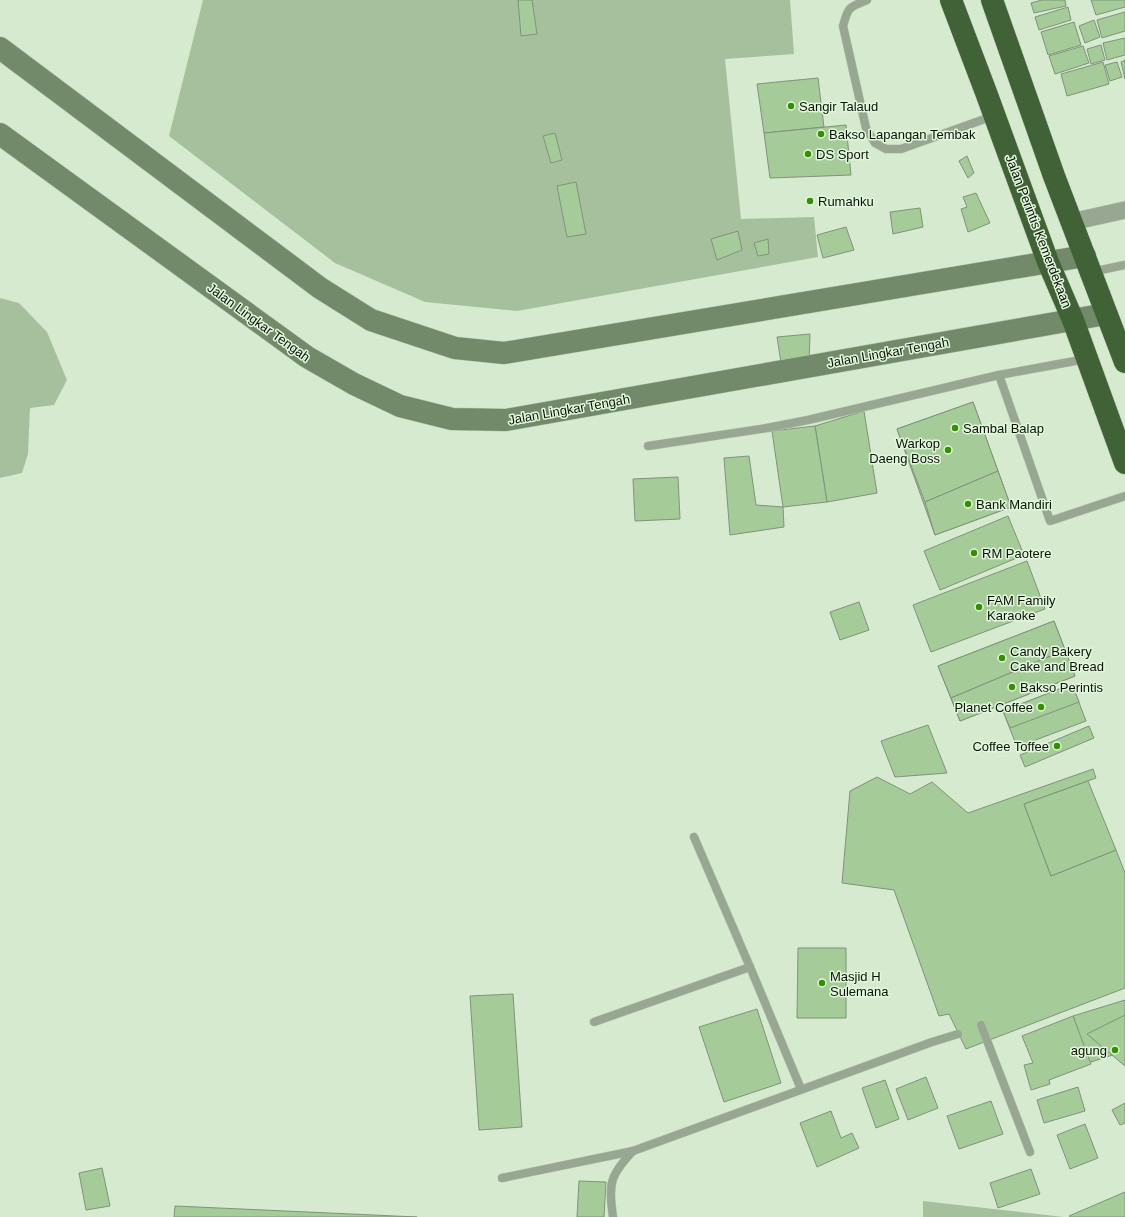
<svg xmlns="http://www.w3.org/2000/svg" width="1125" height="1217" font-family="Arial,sans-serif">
  <rect width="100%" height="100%" fill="#d5eacf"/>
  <g fill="#a6c09e">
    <path d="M203 0H790L794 54 725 59 741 219 814 217 818 257 517 311 425 302 335 263 169 136Z"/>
    <path d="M0 298 19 303 47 332 67 380 54 405 30 408 28 454 22 473 0 478Z"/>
    <path d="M923 1201 1064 1217H923Z"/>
  </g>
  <g fill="#a5cb99" stroke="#7f937a">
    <path d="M518 0H532L537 34 521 36Z"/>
    <path d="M1042 0H1065L1066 6 1034 13 1031 3Z"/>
    <path d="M1091 0H1125V7L1096 15Z"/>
    <path d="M1068 7 1071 20 1039 30 1035 17Z"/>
    <path d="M1125 12V31L1102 38 1097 20Z"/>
    <path d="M1094 20 1100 37 1085 43 1079 26Z"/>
    <path d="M1074 22 1081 45 1048 55 1041 32Z"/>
    <path d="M1125 38V55L1107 60 1103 43Z"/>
    <path d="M1101 45 1105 60 1091 64 1087 49Z"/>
    <path d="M1083 46 1089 63 1055 74 1049 56Z"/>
    <path d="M1125 60V79L1121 62Z"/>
    <path d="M1103 62 1109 84 1067 96 1061 74Z"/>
    <path d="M1117 62 1122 77 1110 81 1105 65Z"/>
    <path d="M818 78 824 127 764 133 757 84Z"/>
    <path d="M846 125 851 175 770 178 764 133Z"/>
    <path d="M555 133 562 160 551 163 543 136Z"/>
    <path d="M967 156 974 173 968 178 959 161Z"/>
    <path d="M576 182 586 234 567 237 557 186Z"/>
    <path d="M976 193 990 223 968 232 961 209 967 207 963 197Z"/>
    <path d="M920 208 923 227 893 234 890 212Z"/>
    <path d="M846 227 854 250 823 258 817 235Z"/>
    <path d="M738 231 742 250 717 260 711 239Z"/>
    <path d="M768 239 769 254 758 256 754 243Z"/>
    <path d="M810 334 809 365 782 369 777 337Z"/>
    <path d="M973 402 1011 507 935 535 897 429Z"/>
    <path d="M973 402 998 471 925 502 897 429Z"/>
    <path d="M864 411 877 493 827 502 815 426Z"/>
    <path d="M815 426 827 502 783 507 772 431Z"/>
    <path d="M749 456 756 505 783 507 784 527 730 535 724 458Z"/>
    <path d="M998 471 1011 507 935 535 925 502Z"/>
    <path d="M678 477 680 519 635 521 633 479Z"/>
    <path d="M1008 516 1024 555 940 590 924 551Z"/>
    <path d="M1027 561 1045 609 931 652 913 605Z"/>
    <path d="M859 602 869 630 840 640 830 612Z"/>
    <path d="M1054 621 1075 676 960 721 938 666Z"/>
    <path d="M1054 621 1065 650 951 698 938 666Z"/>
    <path d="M1065 650 1075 676 960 721 951 698Z"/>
    <path d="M1072 684 1086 721 1017 747 1003 711Z"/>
    <path d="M1072 684 1079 702 1010 728 1003 711Z"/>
    <path d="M928 725 947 773 895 777 881 741Z"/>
    <path d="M1089 726 1094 738 1025 767 1020 755Z"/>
    <path d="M1093 769 1096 778 1024 804 1051 876 1116 850 1125 873V988L966 1049 949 1014 939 1016 894 890 842 883 850 791 877 777 910 794 932 782 968 813Z"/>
    <path d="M1088 781 1116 850 1051 876 1024 804Z"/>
    <path d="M798 948H846V1018H797Z"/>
    <path d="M513 994 522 1127 479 1130 470 996Z"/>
    <path d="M1125 1000V1051L1088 1063 1073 1016Z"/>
    <path d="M757 1009 781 1083 724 1102 699 1027Z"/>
    <path d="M1125 1015V1066L1087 1034Z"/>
    <path d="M1073 1016 1091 1064 1049 1080 1050 1084 1031 1090 1024 1065 1033 1063 1022 1036Z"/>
    <path d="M926 1077 938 1108 908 1120 896 1089Z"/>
    <path d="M885 1080 899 1119 876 1128 862 1088Z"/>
    <path d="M1078 1087 1085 1111 1044 1123 1037 1100Z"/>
    <path d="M991 1101 1003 1134 959 1149 947 1116Z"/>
    <path d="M1125 1103V1123L1120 1125 1112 1110Z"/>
    <path d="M831 1111 841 1138 852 1133 859 1148 817 1167 800 1123Z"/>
    <path d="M1085 1124 1098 1158 1070 1169 1057 1135Z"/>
    <path d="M102 1168 110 1206 86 1210 79 1173Z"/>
    <path d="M1031 1169 1040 1194 998 1208 990 1183Z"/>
    <path d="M579 1181 606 1182 604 1217H577Z"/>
    <path d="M1125 1192V1217H1070L1069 1216Z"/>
    <path d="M175 1206 417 1217H174Z"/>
  </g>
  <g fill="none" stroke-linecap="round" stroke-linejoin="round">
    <defs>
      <g id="lane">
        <path d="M867 0C849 7 848 7 843 26L866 128 875 143 886 149H901L993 116"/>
        <path d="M1091 272 1125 265"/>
        <path d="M999 375 1050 521 1125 496"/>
        <path d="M648 446 767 428 808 420 999 375 1086 359"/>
        <path d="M694 837 750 967 801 1089"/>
        <path d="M594 1022 750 967"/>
        <path d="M981 1025 1030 1152"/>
        <path d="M502 1178 633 1151 932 1042 958 1034"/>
        <path d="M613 1217C608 1184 610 1175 633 1151"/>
      </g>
      <path id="street" d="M1071 222 1125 210"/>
      <g id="secondary">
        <path d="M0 48 320 288 371 320 455 348 504 353 1085 256"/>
        <path d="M0 134 307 357 354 384 400 406 452 419 506 420 1106 314"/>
      </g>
      <g id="highway">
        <path d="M951 0 987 95 1048 262 1073 320 1125 463"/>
        <path d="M992 0 1054 176 1125 362"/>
      </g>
    </defs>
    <use href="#lane" stroke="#b5c7af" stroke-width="9"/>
    <use href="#street" stroke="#b5c7af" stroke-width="18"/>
    <use href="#secondary" stroke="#b5c7af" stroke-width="23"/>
    <use href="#highway" stroke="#b5c7af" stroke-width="23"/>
    <use href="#lane" stroke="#97a792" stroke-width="8"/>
    <use href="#street" stroke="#97a792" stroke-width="17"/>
    <use href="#secondary" stroke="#728a6a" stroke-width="22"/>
    <use href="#highway" stroke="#406236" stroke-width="22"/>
  </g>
  <g fill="#359000" stroke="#e2f8dc" stroke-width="1.5">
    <circle cx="791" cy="106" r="4"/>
    <circle cx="821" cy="134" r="4"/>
    <circle cx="808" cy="154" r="4"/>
    <circle cx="810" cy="201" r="4"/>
    <circle cx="955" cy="428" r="4"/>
    <circle cx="948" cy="450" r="4"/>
    <circle cx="968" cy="504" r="4"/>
    <circle cx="974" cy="553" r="4"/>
    <circle cx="979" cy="607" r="4"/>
    <circle cx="1002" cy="658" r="4"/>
    <circle cx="1012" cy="687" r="4"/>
    <circle cx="1041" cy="707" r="4"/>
    <circle cx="1057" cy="746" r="4"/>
    <circle cx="822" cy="983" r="4"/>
    <circle cx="1115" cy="1050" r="4"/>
  </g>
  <g text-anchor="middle" stroke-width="3" stroke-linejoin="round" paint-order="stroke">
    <g font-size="13" fill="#0a1108" stroke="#e2f8dc" text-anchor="start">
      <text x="799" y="111">Sangir Talaud</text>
      <text x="829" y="139">Bakso Lapangan Tembak</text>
      <text x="816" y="159">DS Sport</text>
      <text x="818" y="206">Rumahku</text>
      <text x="963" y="433">Sambal Balap</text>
      <text x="940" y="448" text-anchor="end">Warkop<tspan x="940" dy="15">Daeng Boss</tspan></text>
      <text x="976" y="509">Bank Mandiri</text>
      <text x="982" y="558">RM Paotere</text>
      <text x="987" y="605">FAM Family<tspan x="987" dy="15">Karaoke</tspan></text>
      <text x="1010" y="656">Candy Bakery<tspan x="1010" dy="15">Cake and Bread</tspan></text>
      <text x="1020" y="692">Bakso Perintis</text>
      <text x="1033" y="712" text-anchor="end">Planet Coffee</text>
      <text x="1049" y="751" text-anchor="end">Coffee Toffee</text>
      <text x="830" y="981">Masjid H<tspan x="830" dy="15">Sulemana</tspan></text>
      <text x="1107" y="1055" text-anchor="end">agung</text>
    </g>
    <g font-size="13" fill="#0a1108" stroke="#e2f8dc">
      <text transform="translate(1039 231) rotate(69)" y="5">Jalan Perintis Kemerdekaan</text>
      <text transform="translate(259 322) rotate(36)" y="5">Jalan Lingkar Tengah</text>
      <text transform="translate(888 352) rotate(-10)" y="5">Jalan Lingkar Tengah</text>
      <text transform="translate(569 409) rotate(-10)" y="5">Jalan Lingkar Tengah</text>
    </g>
  </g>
</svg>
